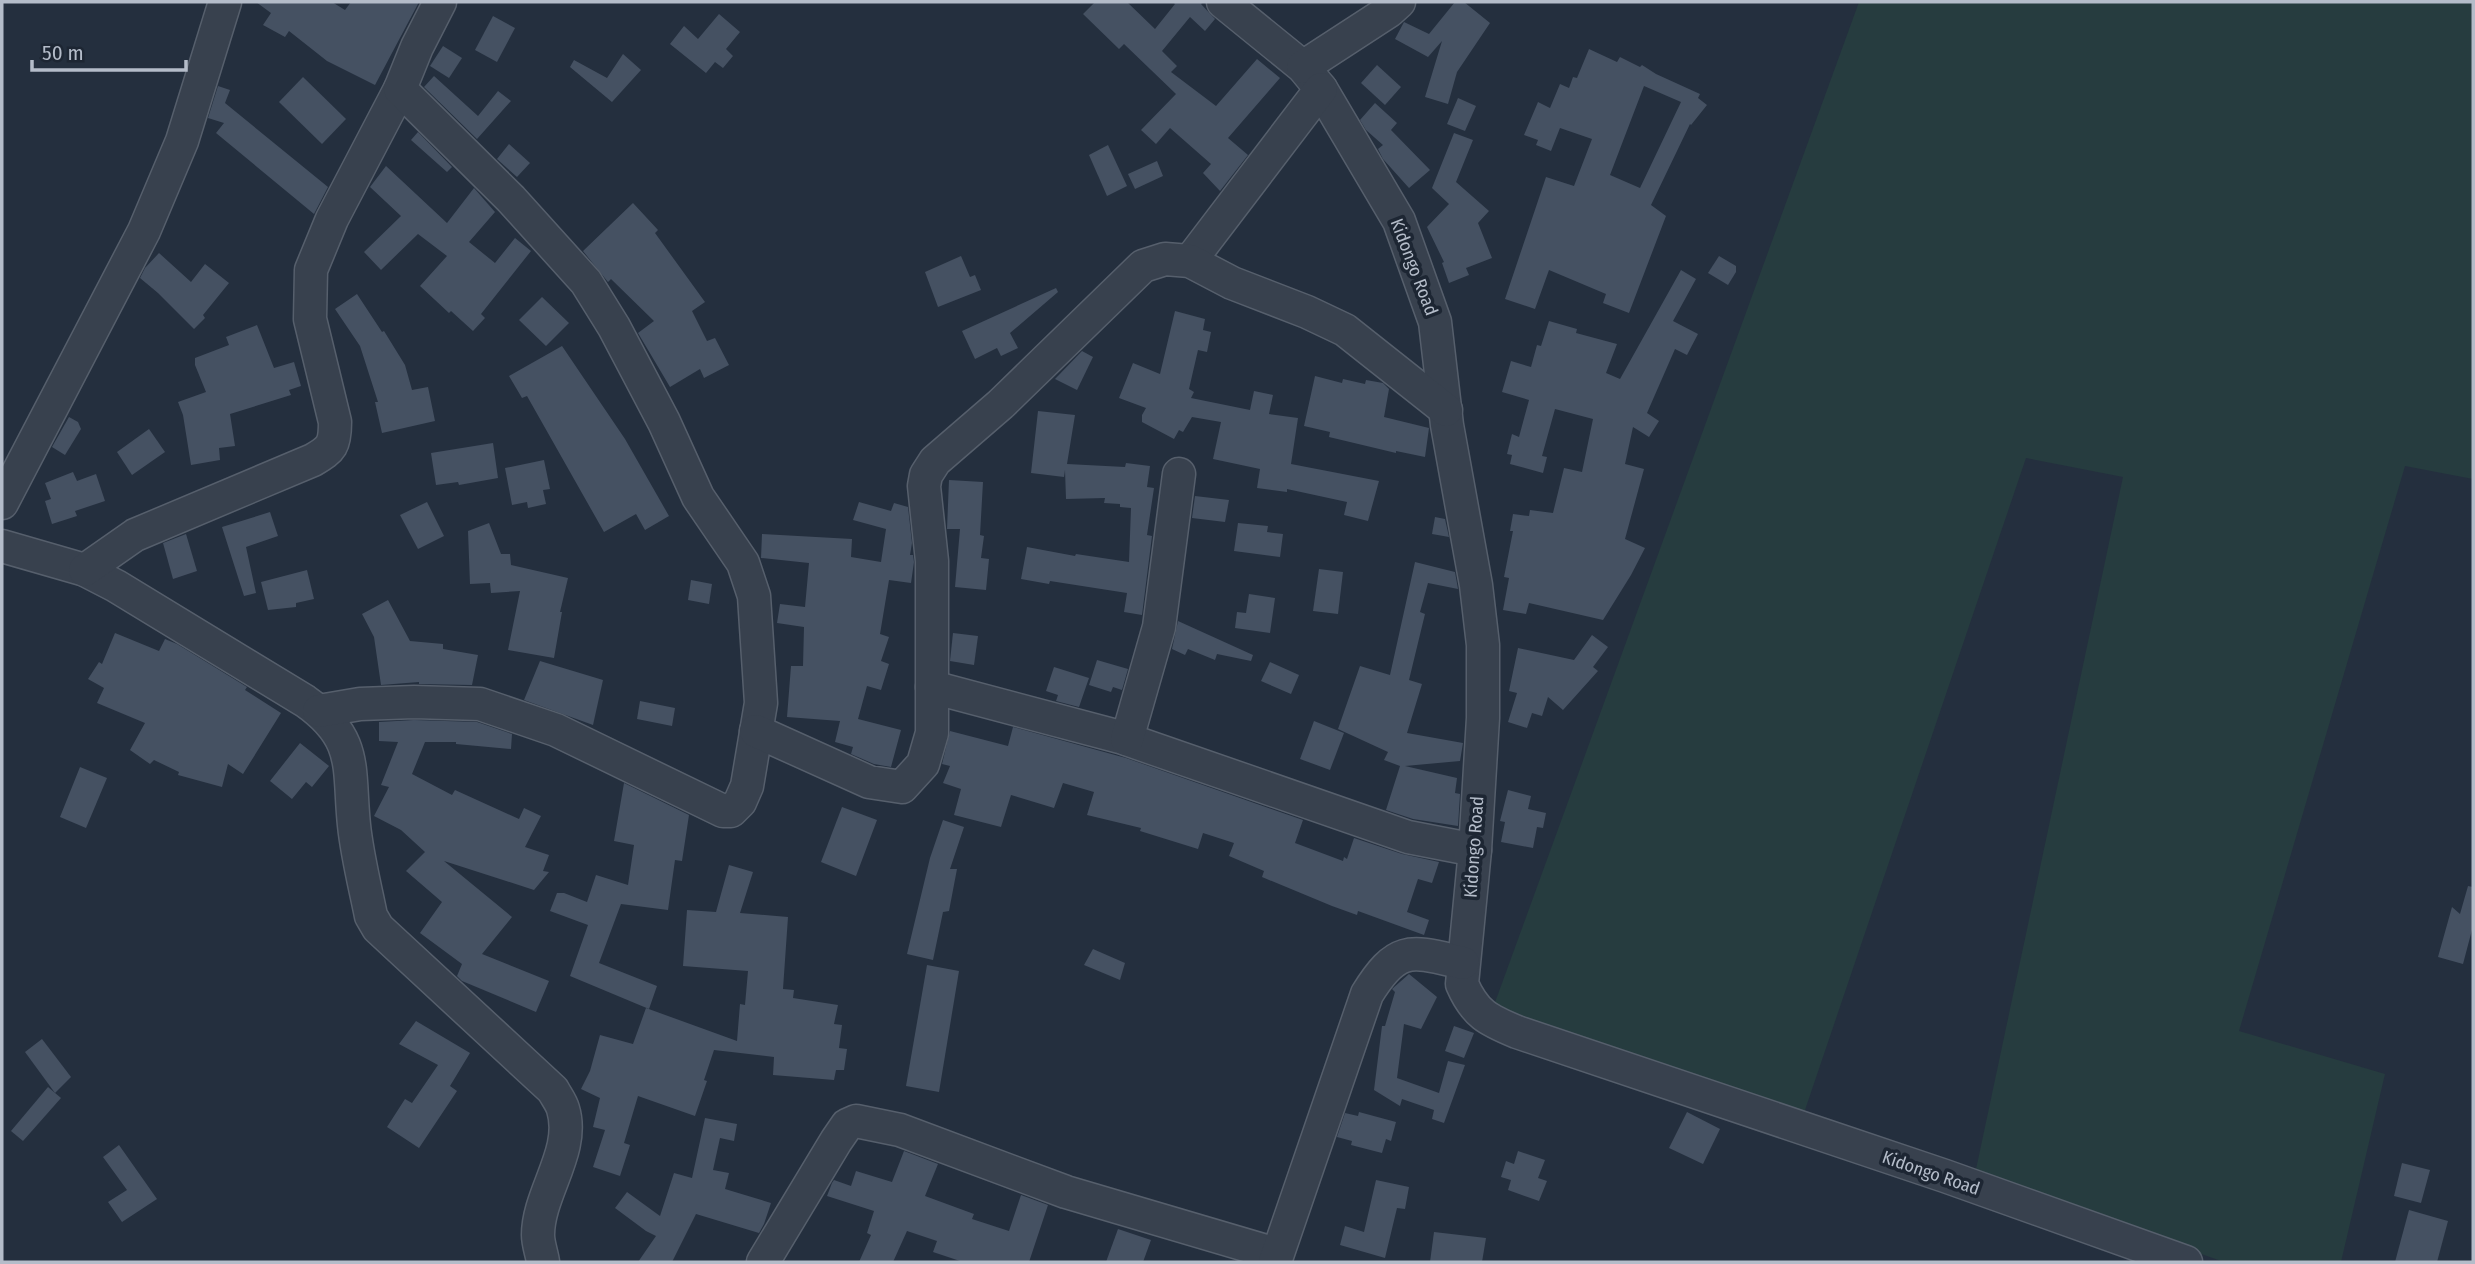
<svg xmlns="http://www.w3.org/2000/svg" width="2475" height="1264" font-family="'Fira Sans Condensed',sans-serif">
  <rect width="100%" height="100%" fill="#242f3e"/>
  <path fill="#263c3f" d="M1859 2H2473V479L2405 466 2239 1031 2385 1074 2341 1262H2224L1975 1174 2123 477 2026 458 1804 1113 1489 1019Z"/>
  <g fill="#455162" fill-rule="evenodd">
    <path d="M256 2H332L345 10 351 2H419L375 85 327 61 289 31 285 37 263 25 271 13Z"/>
    <path d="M1095 2H1127L1155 29 1175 4 1173 2H1203L1201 4 1215 19 1205 31 1190 17 1162 51 1177 66 1171 72 1216 106 1257 59 1280 78 1228 138 1248 155 1220 191 1203 173 1211 164 1170 128 1156 144 1141 130 1176 94 1124 44 1119 49 1083 14Z"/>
    <path d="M1455 2H1464L1490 23 1457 72 1448 104 1425 97 1442 41 1428 57 1395 39 1404 22 1429 34Z"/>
    <path d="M719 14 740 32 726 49 733 56 723 68 715 62 706 73 670 44 684 26 698 39Z"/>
    <path d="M493 16 515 28 497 62 475 50Z"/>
    <path d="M443 46 462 58 449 78 430 66Z"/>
    <path d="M1589 49 1617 62 1620 57 1640 67 1642 65 1656 74 1700 94 1698 98 1707 105 1691 125 1690 124 1651 205 1666 216 1629 313 1603 303 1606 294 1549 270 1535 309 1505 299 1546 177 1574 186 1592 139 1560 128 1551 151 1536 145 1538 140 1524 135 1538 102 1550 108 1560 84 1569 88 1573 77 1577 78ZM1644 86 1681 102 1640 188 1610 175Z"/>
    <path d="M623 54 641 70 612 102 570 67 574 60 607 78Z"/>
    <path d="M1377 65 1401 87 1385 105 1361 83Z"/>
    <path d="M434 76 478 116 498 91 511 101 477 139 424 87Z"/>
    <path d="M303 77 346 119 322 144 279 102Z"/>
    <path d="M218 86 230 90 225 103 328 187 314 214 216 133 224 123 208 118Z"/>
    <path d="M1458 98 1476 106 1465 131 1447 124Z"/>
    <path d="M1375 103 1397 123 1391 130 1430 170 1409 188 1383 159 1378 149 1383 145 1366 130 1360 120Z"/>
    <path d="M418 132 452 167 447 172 411 140Z"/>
    <path d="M1454 133 1473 140 1456 182 1489 211 1478 223 1492 258 1466 268 1469 275 1449 283 1442 263 1444 262 1427 227 1449 204 1432 188Z"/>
    <path d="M509 144 530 163 517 177 497 159Z"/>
    <path d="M1108 145 1127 186 1107 196 1089 155Z"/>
    <path d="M1157 161 1163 176 1135 189 1128 174Z"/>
    <path d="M386 166 447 223 474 188 495 212 469 242 495 263 515 238 531 251 481 314 485 318 473 331 451 311 449 313 420 286 447 256 418 234 381 270 364 252 401 216 370 187Z"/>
    <path d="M633 203 658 230 655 233 705 302 692 311 707 341 715 338 729 365 704 378 700 369 670 387 638 333 654 321 611 279 608 282 583 251Z"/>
    <path d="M159 253 191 282 205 264 229 283 203 315 205 318 194 329 158 293 140 278 145 268Z"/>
    <path d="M961 256 970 277 975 275 981 290 938 307 925 272Z"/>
    <path d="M1719 256 1736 266V272L1728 285 1708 273Z"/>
    <path d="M1681 270 1696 279 1673 321 1698 334 1687 355 1675 349 1647 413 1659 421 1649 437 1633 427 1625 464 1644 469 1625 539 1645 548 1631 575 1603 620 1529 603 1526 614 1503 610 1509 578 1504 577 1513 531H1510L1513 514 1529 516 1530 510 1553 513 1564 468 1582 472 1593 419 1555 409 1542 456 1547 457 1543 473 1510 464 1512 455 1507 454 1512 434 1519 437 1529 400 1502 392 1511 361 1531 367 1537 345 1541 346 1549 321 1577 329 1576 333 1617 344 1606 373 1620 379Z"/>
    <path d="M1056 288 1058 292 1010 333 1018 348 1001 356 997 348 975 359 962 331Z"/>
    <path d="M357 294 382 332 384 331 405 365 412 390 428 387 435 421 382 433 375 402H378L360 346 335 309Z"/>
    <path d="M542 297 569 323 546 346 519 320Z"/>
    <path d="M1175 311 1205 319 1203 330 1211 332 1207 352 1198 350 1189 389 1194 392 1191 398 1250 410 1254 391 1273 395 1269 414 1298 418 1291 464 1379 481 1368 521 1344 515 1347 502 1287 489V492L1257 488 1260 469 1213 459 1221 422 1192 417 1183 432 1179 430 1174 439 1142 422V415L1146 408 1119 398 1133 363 1160 374Z"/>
    <path d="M257 325 274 368 294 362 301 386 289 390 291 395 230 414 235 446 219 448 220 460 191 465 183 415 178 402 206 392 195 365V358L229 345 226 337Z"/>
    <path d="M562 346 625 439 669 516 645 530 636 514 604 532 527 396 522 398 509 376Z"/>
    <path d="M1082 351 1093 357 1077 390 1055 379Z"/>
    <path d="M1315 376 1342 383 1343 379 1365 384 1366 380 1383 383 1389 389 1384 417 1429 428 1425 457 1396 451V453L1329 437 1330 432 1304 426Z"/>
    <path d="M1038 411 1075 415 1067 464 1125 467 1126 463 1150 466 1147 487 1154 488 1147 535 1152 536 1142 615 1124 612 1127 593 1050 581 1049 584 1021 579 1027 547 1075 556 1076 554 1129 562 1131 508 1120 507V504L1104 503 1105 498 1066 499 1065 470 1064 477 1031 473Z"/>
    <path d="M69 417 78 422 81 429 65 455 52 447Z"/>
    <path d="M149 429 165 452 132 475 117 452Z"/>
    <path d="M493 443 498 478 459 485 458 482 436 485 431 453Z"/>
    <path d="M544 460 550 489 543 490 546 504 528 508 527 502 512 505 505 468Z"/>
    <path d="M73 472 77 481 96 474 105 501 75 511 77 516 52 524 45 501 51 499 45 483Z"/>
    <path d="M949 480 983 482 980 535 984 536 981 558 989 559 986 590 955 587 960 529H947Z"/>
    <path d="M1195 496 1229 500 1225 522 1192 518Z"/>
    <path d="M427 502 444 536 418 549 400 515Z"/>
    <path d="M859 502 891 511 894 503 908 507 912 543 910 555H913L914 562 911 583 889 580 880 634 889 637 881 661 889 664 881 690 867 686 858 719 901 730 891 767 874 764 851 754 853 747 835 742 840 721 787 717 791 666H803L804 627 777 623 780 604 805 607 809 563 761 558 762 534 852 539 851 557 881 562 886 529 853 520Z"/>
    <path d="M270 512 278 536 246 547 256 593 244 596 222 527Z"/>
    <path d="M1435 517 1445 519 1449 537 1432 534Z"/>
    <path d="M489 523 501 554H510L511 565 568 578 560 612H562L554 658 508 650 520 591 491 593 490 583 470 584 468 531Z"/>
    <path d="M1238 523 1268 526 1267 532 1283 534 1280 557 1234 551Z"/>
    <path d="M186 534 197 571 173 579 163 543Z"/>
    <path d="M1415 562 1455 572 1458 589 1428 583 1420 612 1425 614 1409 680 1422 684 1407 733 1463 743 1460 761 1405 766 1457 778 1455 793 1460 794 1458 826 1413 819 1386 810 1400 766 1384 760 1388 752 1338 729 1360 666 1390 675Z"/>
    <path d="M1319 569 1343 572 1338 614 1313 611Z"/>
    <path d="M307 570 314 599 296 603V607L268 610 261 582Z"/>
    <path d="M691 580 712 584 709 604 688 600Z"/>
    <path d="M1249 594 1275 598 1270 633 1235 628 1237 612 1246 613Z"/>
    <path d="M388 600 410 641 443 644V649L478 655 472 685 419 684V682L381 685 374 637 362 614Z"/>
    <path d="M1178 621 1253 655 1251 661 1217 654 1215 660 1188 649 1185 655 1172 649Z"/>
    <path d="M115 633 159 651 165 639 177 644 247 687 245 690 281 713 243 774 228 764 222 787 178 775 179 772 154 760 150 764 130 750 145 723 97 703 104 688 88 679 99 662 102 664Z"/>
    <path d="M953 633 978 636 974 665 950 661Z"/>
    <path d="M1592 635 1608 647 1593 667 1598 671 1563 710 1548 697 1542 716 1532 713 1527 728 1508 722 1517 693 1509 691 1518 648 1574 660Z"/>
    <path d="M1097 660 1128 669 1122 690 1113 687 1111 692 1089 685Z"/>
    <path d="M540 661 603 680 593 725 524 700Z"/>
    <path d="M1270 662 1299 675 1291 694 1261 681Z"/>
    <path d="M1054 667 1089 678 1079 707 1056 701 1058 695 1046 691Z"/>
    <path d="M640 701 675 708 672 726 637 719Z"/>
    <path d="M414 720 477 722 512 734 511 749 456 744V742H425L412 774 452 795 455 790 519 819 524 808 541 816 525 847 549 855 543 871 549 872 534 890 444 861 512 917 482 954 549 981 536 1012 462 981 457 976 462 964 420 933 442 902 406 871 425 852 401 830 374 816 389 787 381 785 398 742 379 741V722Z"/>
    <path d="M1314 721 1344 733 1330 770 1300 759Z"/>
    <path d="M1013 727 1126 758 1303 820 1295 843 1343 861 1344 857 1347 859 1354 838 1402 854 1439 862 1432 883 1418 879 1407 912 1429 920 1424 935 1358 911 1357 915 1332 906 1262 877 1264 871 1229 856 1234 843 1203 833 1198 849 1140 831 1141 828 1087 815 1094 792 1063 783 1054 808 1011 795 1001 827 954 815 961 789 943 783 950 766 942 764 950 731 1008 746Z"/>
    <path d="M300 743 329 766 312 787 306 782 292 799 270 781Z"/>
    <path d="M80 767 107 778 86 828 60 817Z"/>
    <path d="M624 783 689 815 682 861 675 860 668 910 621 904 599 963 657 986 649 1009 570 976 588 925 550 911 557 893H564L587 902 596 875 628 885 634 845 614 841Z"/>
    <path d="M1508 790 1531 796 1528 809 1546 813 1543 828 1537 827 1533 848 1501 842 1505 822 1500 821Z"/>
    <path d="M842 807 877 820 856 876 821 862Z"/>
    <path d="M943 820 964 827 950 869H957L949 911 943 912 933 960 907 954 930 858Z"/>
    <path d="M729 865 753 872 740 913 788 917 783 989 794 990 793 998 838 1005 834 1024 842 1025 839 1048 847 1049 844 1070H836L834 1080 773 1075 774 1057 714 1050 704 1080 707 1081 695 1116 638 1096 624 1143 630 1145 620 1176 593 1167 605 1130 593 1127 600 1098 581 1089 590 1071 600 1035 633 1044 646 1008 737 1041 740 1004 745 1005 748 971 683 966 687 910 716 912Z"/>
    <path d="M2468 886 2473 887V926L2463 964 2438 957 2452 907 2460 914Z"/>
    <path d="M1093 949 1125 963 1120 980 1084 965Z"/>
    <path d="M927 965 959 971 939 1092 906 1086Z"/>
    <path d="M1409 974 1437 997 1421 1029 1404 1024 1397 1078 1439 1093 1448 1061 1465 1065 1444 1123 1432 1119 1434 1110 1402 1099 1400 1106 1374 1090 1382 1026H1385L1395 992 1392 989Z"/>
    <path d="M416 1021 470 1053 450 1086 457 1091 419 1148 387 1127 405 1099 412 1103 438 1065 399 1044Z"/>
    <path d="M1454 1026 1474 1033 1464 1058 1445 1051Z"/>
    <path d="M42 1039 71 1077 55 1093 25 1052Z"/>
    <path d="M48 1087 61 1098 23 1141 11 1131Z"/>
    <path d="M1359 1112 1396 1122 1391 1141 1386 1139 1382 1153 1351 1145 1352 1141 1337 1137 1345 1113 1358 1116Z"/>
    <path d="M1687 1112 1720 1129 1703 1164 1669 1148Z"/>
    <path d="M705 1118 737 1124 734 1141 720 1138 713 1170 729 1173 725 1189 771 1203 764 1224 759 1233 696 1214 672 1262H638L656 1236 646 1231 615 1208 627 1192 660 1216 674 1173 692 1178Z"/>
    <path d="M119 1145 157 1199 122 1222 108 1202 127 1190 103 1157Z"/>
    <path d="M904 1151 938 1164 925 1196 974 1214 972 1219 1009 1231 1021 1195 1048 1205 1029 1262H963L933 1252 937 1241 907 1231 893 1262H859L871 1235 867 1233 874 1211 827 1196 832 1183 834 1180 851 1186 856 1171 892 1182Z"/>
    <path d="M1518 1151 1545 1160 1538 1178 1547 1181 1539 1201 1508 1190 1511 1180 1501 1177 1506 1161 1514 1164Z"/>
    <path d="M2402 1163 2430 1170 2421 1203 2394 1196Z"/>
    <path d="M1376 1180 1409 1187 1405 1209 1397 1208 1385 1258 1340 1245 1345 1226 1364 1232Z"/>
    <path d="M2409 1210 2448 1221 2437 1262H2395Z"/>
    <path d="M1118 1229 1151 1240 1143 1262H1106Z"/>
    <path d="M1434 1232 1486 1238 1482 1262H1430Z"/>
  </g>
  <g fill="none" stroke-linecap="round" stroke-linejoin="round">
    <defs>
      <g id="minor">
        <path d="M1223 2 1303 67 1321 89 1399 221 1435 322 1447 425 1476 585 1483 645V718L1475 850 1462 984C1475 1014 1488 1020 1517 1032L1945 1176 2186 1262"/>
        <path d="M1303 67 1389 11 1399 2"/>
        <path d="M1190 261 1321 89"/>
        <path d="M2 503 144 231 182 141 225 2"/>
        <path d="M2 546 85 570 116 586 305 701C359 739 348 768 354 825 357 855 365 886 371 916L378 928 553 1090C556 1096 561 1102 563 1109 576 1151 538 1193 538 1235 538 1244 542 1254 543 1262"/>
        <path d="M85 570 135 535 313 460C332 449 335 445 335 422L310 319 311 270 332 219 400 89"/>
        <path d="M932 687 1120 737 1408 837 1475 850"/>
        <path d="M319 711 360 704 414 702 480 704 556 730 723 811H731L740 802 747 786 761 703 754 596 743 563 698 497 664 422 614 327 586 282 511 199 400 89 417 47 440 2"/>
        <path d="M756 731 869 782 902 787 923 764 932 733V561L924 486 926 475 935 461 1001 404 1143 266 1165 259 1190 261 1232 283 1307 312 1345 330 1446 410"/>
        <path d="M1127 739 1159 627 1179 474"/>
        <path d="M763 1262 836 1141 847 1125 856 1121 900 1130 1066 1192 1276 1254"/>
        <path d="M1275 1262 1367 994C1398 944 1411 951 1463 963"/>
      </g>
    </defs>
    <use href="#minor" stroke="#565f6c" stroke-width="35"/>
    <use href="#minor" stroke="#38414e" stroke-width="32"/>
  </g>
  <g text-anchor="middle" stroke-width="7" stroke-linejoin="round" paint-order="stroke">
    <g font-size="18" fill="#b4bcc9" stroke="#1d2633">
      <text transform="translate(1414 267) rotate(69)" y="6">Kidongo Road</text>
      <text transform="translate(1474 847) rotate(-86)" y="6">Kidongo Road</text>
      <text transform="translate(1931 1173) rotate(19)" y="6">Kidongo Road</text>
    </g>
  </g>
  <rect width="2475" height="1264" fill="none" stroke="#b4bcc9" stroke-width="7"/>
  <path d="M32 60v10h154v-10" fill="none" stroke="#b4bcc9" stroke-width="3.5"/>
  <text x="42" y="60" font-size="21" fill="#b4bcc9" stroke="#1d2633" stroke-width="5" paint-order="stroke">50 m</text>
</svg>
